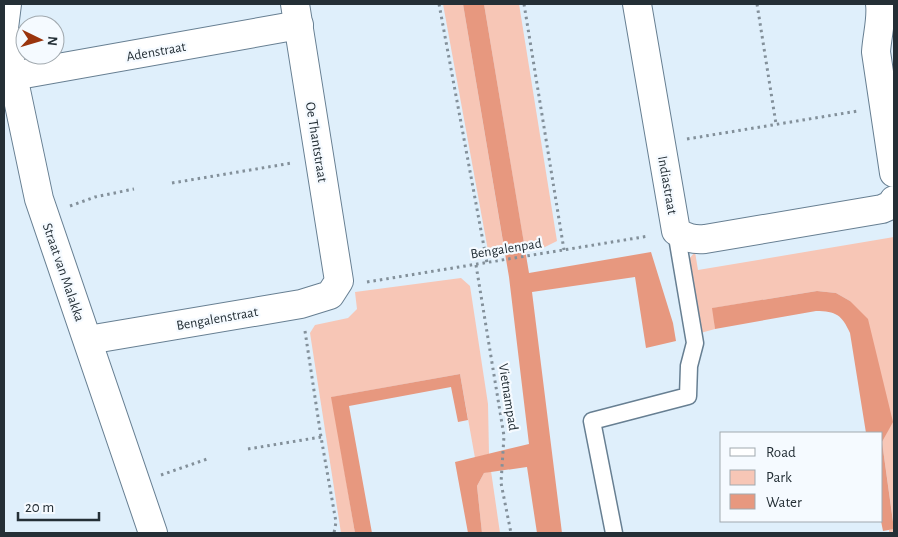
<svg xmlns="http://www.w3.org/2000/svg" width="898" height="537" font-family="'Alegreya Sans',sans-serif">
  <rect width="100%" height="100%" fill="#dfeffb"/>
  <g fill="#f7c6b6">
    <path d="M443 4H463L505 254 489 256Z"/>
    <path d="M484 4H519L557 241 543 248 525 250Z"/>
    <path d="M894 237V533H889V530L894 528 882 442 892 422 850 301 836 293 817 291 713 308 715 329 697 334 689 259 695 252 698 270Z"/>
    <path d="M461 278 470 286 488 404 489 454 475 458 460 374 332 397 355 533H341L310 333 315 325 348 318 357 309 355 292Z"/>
    <path d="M491 471 500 533H482L477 486 484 473Z"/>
  </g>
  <g fill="#e7987f">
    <path d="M463 4H484L529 273 651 252 673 323 676 341 646 348 635 277 532 292 562 533H537L527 467 484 473 477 486 482 533H468L455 462 529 444 509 277Z"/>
    <path d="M817 291 836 293 850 301 868 319 893 422 882 442 894 529 883 531 881 521 882 433H866L850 333C842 315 836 311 816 311L715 329 712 308Z"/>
    <path d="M460 374 468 420 458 422 451 387 349 406 372 533H355L331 397Z"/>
  </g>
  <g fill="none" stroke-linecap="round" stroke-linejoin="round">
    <defs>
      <path id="lane" d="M614 533 592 421 688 396 689 366 695 343 676 231"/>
      <g id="street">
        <path d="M7 4 4 28 13 76 39 199 153 533"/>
        <path d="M637 4 676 231C686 238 693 240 705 239L882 209 891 205 894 200"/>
        <path d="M880 4C882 19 877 36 876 52L894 173"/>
        <path d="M13 76 299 25"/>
        <path d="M88 340 301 304 330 295 339 281 295 4"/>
      </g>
    </defs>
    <use href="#lane" stroke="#677f92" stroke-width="19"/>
    <use href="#street" stroke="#677f92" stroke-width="30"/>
    <g stroke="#83909a" stroke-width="3" stroke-dasharray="2.5 4" stroke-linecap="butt">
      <path d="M439 4 487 263"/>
      <path d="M524 4 564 250"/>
      <path d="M757 4 776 124"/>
      <path d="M687 139 858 111"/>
      <path d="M172 183 292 163"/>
      <path d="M70 206 95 197 134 189"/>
      <path d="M476 265 504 436 501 483 511 533"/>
      <path d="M367 282 649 236"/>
      <path d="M305 331 321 437 336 522 334 533"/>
      <path d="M248 449 321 437"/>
      <path d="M161 475 210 458"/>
    </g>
    <use href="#lane" stroke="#fff" stroke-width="16"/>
    <use href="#street" stroke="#fff" stroke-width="28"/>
  </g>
  <g text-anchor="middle" stroke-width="4.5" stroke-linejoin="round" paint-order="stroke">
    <g font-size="14" fill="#242f36" stroke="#f5faff">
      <text transform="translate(156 51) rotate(-10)" y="5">Adenstraat</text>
      <text transform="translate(317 142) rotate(81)" y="5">Oe Thantstraat</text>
      <text transform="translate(668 185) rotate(80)" y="5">Indiastraat</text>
      <text transform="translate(506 248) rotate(-9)" y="5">Bengalenpad</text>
      <text transform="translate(64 272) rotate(71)" y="5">Straat van Malakka</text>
      <text transform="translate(217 318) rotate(-10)" y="5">Bengalenstraat</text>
      <text transform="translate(509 397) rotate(81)" y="5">Vietnampad</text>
    </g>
  </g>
  <rect width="898" height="537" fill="none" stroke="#242f36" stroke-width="10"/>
  <rect x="720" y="432" width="162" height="90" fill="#f5faff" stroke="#a1a9af"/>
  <rect x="730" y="448" width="25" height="8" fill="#ffffff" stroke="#a1a9af"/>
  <text x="766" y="457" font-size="15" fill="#242f36">Road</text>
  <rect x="730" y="470" width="25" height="15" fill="#f7c6b6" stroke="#a1a9af"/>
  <text x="766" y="482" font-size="15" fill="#242f36">Park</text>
  <rect x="730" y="494" width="25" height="15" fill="#e7987f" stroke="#a1a9af"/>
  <text x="766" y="507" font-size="15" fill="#242f36">Water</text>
  <g transform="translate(40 40) rotate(95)"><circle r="24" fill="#f5faff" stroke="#a1a9af"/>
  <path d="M0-4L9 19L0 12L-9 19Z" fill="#9a340d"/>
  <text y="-8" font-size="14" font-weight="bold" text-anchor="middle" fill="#242f36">N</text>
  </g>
  <path d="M18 512v8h81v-8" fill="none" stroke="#242f36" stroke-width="2.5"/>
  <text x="25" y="512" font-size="15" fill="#242f36" stroke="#f5faff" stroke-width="4" paint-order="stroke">20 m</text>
</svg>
